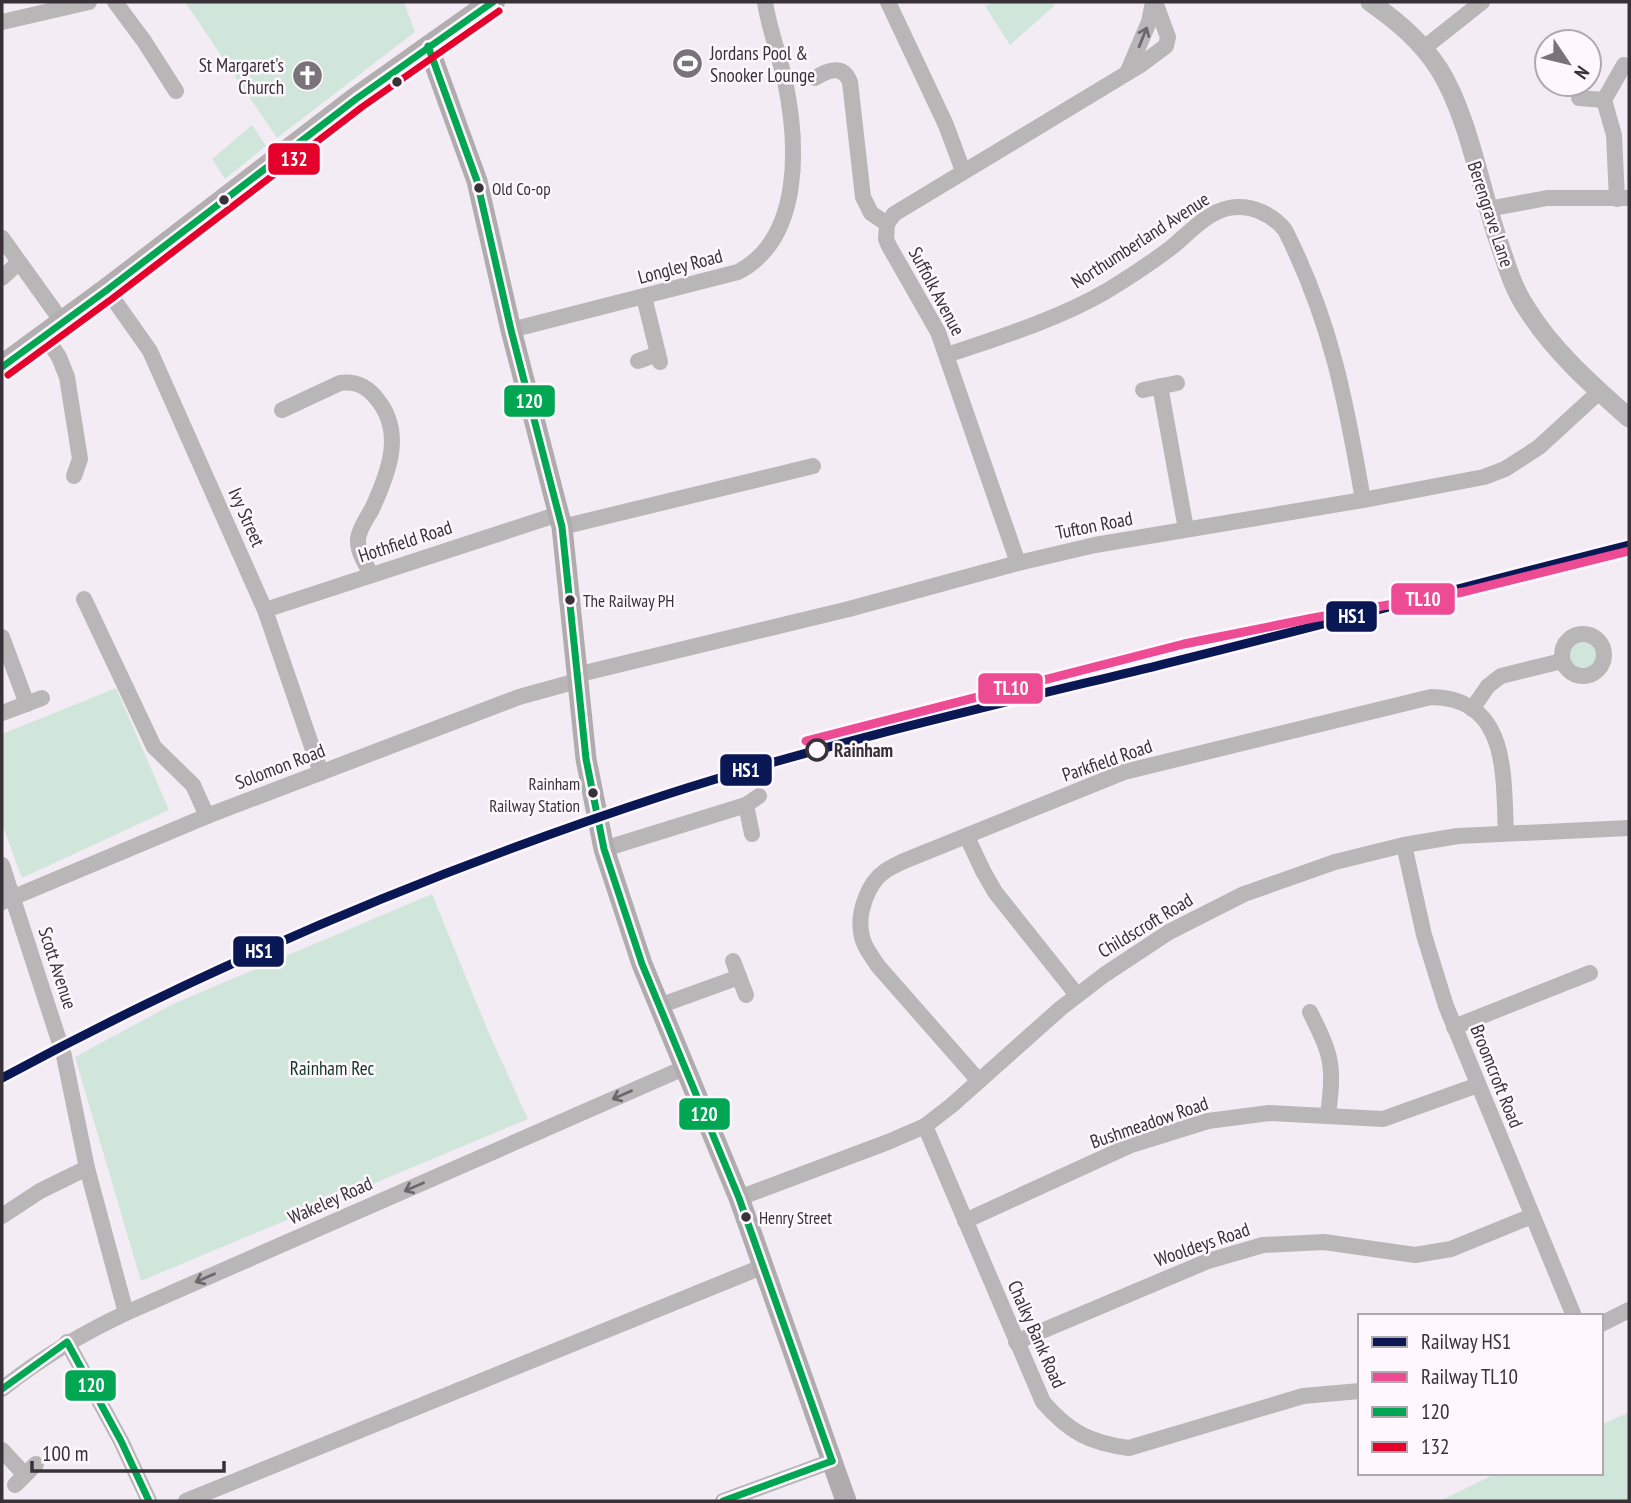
<svg xmlns="http://www.w3.org/2000/svg" width="1631" height="1503" font-family="'PT Sans Narrow',sans-serif">
  <rect width="100%" height="100%" fill="#f4ecf4"/>
  <g fill="#d1e6db">
    <path d="M185 2H404L415 32 277 138Z"/>
    <path d="M994 2H1054V6L1010 45 985 6Z"/>
    <path d="M252 125 266 146 225 179 212 159Z"/>
    <circle cx="1583" cy="655" r="17"/>
    <path d="M116 688 169 810 22 878 2 824V734Z"/>
    <path d="M432 894 488 1031 528 1119 141 1281 75 1057 173 1004Z"/>
    <path d="M1629 1412V1501H1440L1497 1473H1601V1425Z"/>
  </g>
  <g fill="none" stroke-linecap="round" stroke-linejoin="round">
    <g stroke="#b9b6b7" stroke-width="16">
      <path d="M115 2 144 41 176 91"/>
      <path d="M888 2 946 125 963 171"/>
      <path d="M2 22 89 2"/>
      <path d="M1424 48 1482 2"/>
      <path d="M1128 71 1149 22 1153 2"/>
      <path d="M815 78C828 70 843 64 850 82L863 197 871 213 887 224 886 239 889 246 938 332 1018 563"/>
      <path d="M1579 98 1604 100"/>
      <path d="M1617 199 1614 135 1604 100 1624 65"/>
      <path d="M1488 209 1547 198H1629"/>
      <path d="M887 224 894 214 1139 66 1166 46 1168 37 1155 2"/>
      <path d="M2 238 63 323"/>
      <path d="M2 278 18 263"/>
      <path d="M107 290 150 351 265 610 321 773"/>
      <path d="M644 297 660 362"/>
      <path d="M511 330 738 272C803 238 798 143 785 81 779 54 769 29 765 2"/>
      <path d="M45 336 59 357 67 377 80 459 74 476"/>
      <path d="M947 355C1000 337 1056 320 1105 292 1128 278 1151 263 1172 247 1188 234 1207 212 1229 208 1251 204 1272 214 1285 230 1331 321 1346 401 1363 500"/>
      <path d="M638 361 658 354"/>
      <path d="M1160 386 1186 529"/>
      <path d="M1143 390 1177 383"/>
      <path d="M282 410 340 383C356 381 367 386 377 399 405 433 388 474 372 509 367 518 359 529 358 539 357 551 365 563 371 574"/>
      <path d="M562 527 813 466"/>
      <path d="M84 599 154 747 193 785 207 816"/>
      <path d="M265 610 559 514"/>
      <circle cx="1583" cy="655" r="21"/>
      <path d="M2 637 27 704"/>
      <path d="M576 675 849 609 1018 563 1095 545 1363 500 1484 477 1505 469 1539 447 1599 392"/>
      <path d="M1472 709 1488 686 1501 676 1562 661"/>
      <path d="M2 713 42 698"/>
      <path d="M746 805 752 834"/>
      <path d="M967 837 983 871 995 892 1077 995"/>
      <path d="M1404 845 1424 935 1446 1006 1574 1316"/>
      <path d="M604 849 746 805 759 796"/>
      <path d="M2 865 64 1056 87 1168 126 1313"/>
      <path d="M2 902 207 816 519 697 577 681"/>
      <path d="M733 961 746 995"/>
      <path d="M659 1006 739 977"/>
      <path d="M1310 1012C1333 1058 1334 1065 1328 1116"/>
      <path d="M1454 1027 1590 973"/>
      <path d="M979 1081 878 966C871 955 862 945 861 931 858 912 868 883 884 872 890 867 898 864 904 861L1124 772 1431 697C1510 698 1503 777 1506 833"/>
      <path d="M925 1126 1043 1402C1069 1432 1090 1443 1129 1448L1303 1396 1360 1391"/>
      <path d="M739 1198 888 1142 925 1126 952 1105 1061 1008 1104 975 1169 932 1244 894 1335 862 1404 845 1458 836 1629 828"/>
      <path d="M2 1216 40 1191 87 1168"/>
      <path d="M965 1221 1131 1145 1208 1121 1269 1113 1383 1119 1478 1085"/>
      <path d="M1601 1324 1629 1310"/>
      <path d="M67 1342 121 1441 149 1501"/>
      <path d="M1016 1342 1208 1261 1263 1245 1324 1242 1415 1255 1451 1249 1532 1216"/>
      <path d="M2 1389C41 1358 81 1334 126 1313L684 1068"/>
      <path d="M2 1450 25 1475"/>
      <path d="M15 1485 36 1464"/>
      <path d="M186 1501 764 1266"/>
      <path d="M723 1501 832 1461"/>
    </g>
    <path stroke="#b9b6b7" stroke-width="19" d="M1370 2C1397 21 1421 41 1439 69 1468 115 1480 187 1498 240 1506 263 1513 289 1527 309 1553 351 1593 386 1629 418"/>
    <path stroke="#b0abac" stroke-width="21" d="M428 46 477 181 511 330 562 527 586 759 604 849 642 964 739 1198 846 1501"/>
    <path stroke="#b3aeb0" stroke-width="24" d="M2 367 107 290 356 99 493 2"/>
    <defs>
      <g id="bus-1">
        <path d="M428 46 477 181 511 330 562 527 586 759 604 849 642 964 739 1198 832 1461"/>
        <path d="M2 367 107 290 356 99 493 2"/>
        <path d="M2 1389 67 1342 121 1441 149 1501"/>
        <path d="M723 1501 832 1461"/>
      </g>
      <path id="bus-2" d="M8 375 113 298 362 107 499 11"/>
    </defs>
    <use href="#bus-1" stroke="#fef8fe" stroke-width="12"/>
    <use href="#bus-2" stroke="#fef8fe" stroke-width="12"/>
    <use href="#bus-1" stroke="#00a651" stroke-width="7"/>
    <use href="#bus-2" stroke="#e4002b" stroke-width="7"/>
    <defs>
      <path id="rail-1" d="M2 1078C215 963 438 869 668 794 827 743 990 706 1152 667 1312 628 1470 585 1629 545"/>
      <path id="rail-2" d="M806 741 1184 644 1313 618 1463 592 1629 551"/>
    </defs>
    <use href="#rail-1" stroke="#fef8fe" stroke-width="14"/>
    <use href="#rail-2" stroke="#fef8fe" stroke-width="14"/>
    <use href="#rail-1" stroke="#091855" stroke-width="9"/>
    <use href="#rail-2" stroke="#ee4b95" stroke-width="9"/>
  </g>
  <defs><path id="oneway-shaft" d="M-6 0H5M1.5-3L5.5 0L1.5 3" fill="none" stroke-width="1.6" stroke-linecap="round" stroke-linejoin="round" transform="scale(1.75)"/></defs>
  <g stroke="#6c676b">
    <use href="#oneway-shaft" transform="translate(1143 37) rotate(-68)"/>
    <use href="#oneway-shaft" transform="translate(622 1095) rotate(156)"/>
    <use href="#oneway-shaft" transform="translate(414 1187) rotate(156)"/>
    <use href="#oneway-shaft" transform="translate(205 1278) rotate(156)"/>
  </g>
  <defs>
    <symbol id="stadium-disc" viewBox="-11 -11 22 22"><circle r="9.5" fill="#7a737a" stroke="#fef8fe"/><path d="M0-5a6.5 5 0 1 0 0 10a6.5 5 0 1 0 0-10ZM-3.5-1.8h7v3.6h-7Z" fill="#fff"/></symbol>
    <symbol id="church-disc" viewBox="-11 -11 22 22"><circle r="9.5" fill="#7a737a" stroke="#fef8fe"/><path d="M-1.2-6h2.4v3.5h3.3v2.4h-3.3V6h-2.4V-.1h-3.3v-2.4h3.3Z" fill="#fff"/></symbol>
  </defs>
  <g fill-rule="evenodd">
    <use href="#stadium-disc" x="670" y="46" width="35" height="35"/>
    <use href="#church-disc" x="290" y="58" width="35" height="35"/>
  </g>
  <g fill="#383238" stroke="#fef8fe" stroke-width="2.5">
    <circle cx="397" cy="82" r="6"/>
    <circle cx="479" cy="188" r="6"/>
    <circle cx="224" cy="200" r="6"/>
    <circle cx="570" cy="600" r="6"/>
    <circle cx="593" cy="793" r="6"/>
    <circle cx="746" cy="1217" r="6"/>
  </g>
  <circle fill="#fef8fe" stroke="#383238" stroke-width="3.5" cx="817" cy="750" r="10"/>
  <g text-anchor="middle" stroke-width="5" stroke-linejoin="round" paint-order="stroke">
    <g font-size="17" fill="#383238" stroke="#fef8fe" text-anchor="start">
      <text x="492" y="195">Old Co-op</text>
      <text x="583" y="607">The Railway PH</text>
      <text x="580" y="790" text-anchor="end">Rainham<tspan x="580" dy="22">Railway Station</tspan></text>
      <text x="759" y="1224">Henry Street</text>
    </g>
    <g font-size="19" fill="#383238" stroke="#fef8fe" text-anchor="start">
      <text x="710" y="60">Jordans Pool &amp;<tspan x="710" dy="22">Snooker Lounge</tspan></text>
      <text x="284" y="72" text-anchor="end">St Margaret's<tspan x="284" dy="22">Church</tspan></text>
    </g>
    <g font-size="19" fill="#383238" stroke="#fef8fe">
      <text transform="translate(1491 214) rotate(72)" y="7">Berengrave Lane</text>
      <text transform="translate(1140 240) rotate(-33)" y="7">Northumberland Avenue</text>
      <text transform="translate(680 266) rotate(-15)" y="7">Longley Road</text>
      <text transform="translate(937 291) rotate(62)" y="7">Suffolk Avenue</text>
      <text transform="translate(247 517) rotate(66)" y="7">Ivy Street</text>
      <text transform="translate(1094 525) rotate(-11)" y="7">Tufton Road</text>
      <text transform="translate(405 541) rotate(-18)" y="7">Hothfield Road</text>
      <text transform="translate(1107 760) rotate(-19)" y="7">Parkfield Road</text>
      <text transform="translate(280 766) rotate(-21)" y="7">Solomon Road</text>
      <text transform="translate(1145 925) rotate(-31)" y="7">Childscroft Road</text>
      <text transform="translate(58 968) rotate(72)" y="7">Scott Avenue</text>
      <text transform="translate(1497 1076) rotate(68)" y="7">Broomcroft Road</text>
      <text transform="translate(1149 1122) rotate(-19)" y="7">Bushmeadow Road</text>
      <text transform="translate(330 1200) rotate(-24)" y="7">Wakeley Road</text>
      <text transform="translate(1202 1244) rotate(-19)" y="7">Wooldeys Road</text>
      <text transform="translate(1037 1334) rotate(66)" y="7">Chalky Bank Road</text>
    </g>
    <g font-size="19" font-weight="bold" fill="#383238" stroke="#fef8fe" text-anchor="start">
      <text x="834" y="757">Rainham</text>
    </g>
    <g font-size="19" fill="#0e3823" stroke="#fef8fe">
      <text x="332" y="1075">Rainham Rec</text>
    </g>
  </g>
  <g stroke="#fef8fe" stroke-width="2.5">
    <rect x="267" y="142" width="54" height="34" rx="7" fill="#e4002b"/>
    <rect x="503" y="384" width="53" height="34" rx="7" fill="#00a651"/>
    <rect x="1390" y="582" width="66" height="34" rx="7" fill="#ee4b95"/>
    <rect x="1325" y="600" width="53" height="33" rx="7" fill="#091855"/>
    <rect x="977" y="672" width="67" height="33" rx="7" fill="#ee4b95"/>
    <rect x="719" y="753" width="54" height="34" rx="7" fill="#091855"/>
    <rect x="232" y="935" width="53" height="33" rx="7" fill="#091855"/>
    <rect x="678" y="1097" width="53" height="34" rx="7" fill="#00a651"/>
    <rect x="64" y="1369" width="53" height="33" rx="7" fill="#00a651"/>
  </g>
  <g font-size="19" text-anchor="middle" font-weight="bold" fill="#fff">
    <text x="294" y="166">132</text>
    <text x="529" y="408">120</text>
    <text x="1423" y="606">TL10</text>
    <text x="1352" y="623">HS1</text>
    <text x="1011" y="695">TL10</text>
    <text x="746" y="777">HS1</text>
    <text x="259" y="958">HS1</text>
    <text x="704" y="1121">120</text>
    <text x="91" y="1392">120</text>
  </g>
  <rect width="1631" height="1503" fill="none" stroke="#383238" stroke-width="7"/>
  <rect x="1358" y="1314" width="245" height="161" fill="#fef8fe" stroke="#afa9af" stroke-width="2"/>
  <rect x="1372" y="1337" width="35" height="10" fill="#091855" stroke="#afa9af" stroke-width="2"/>
  <text x="1421" y="1349" font-size="21" fill="#383238">Railway HS1</text>
  <rect x="1372" y="1372" width="35" height="10" fill="#ee4b95" stroke="#afa9af" stroke-width="2"/>
  <text x="1421" y="1384" font-size="21" fill="#383238">Railway TL10</text>
  <rect x="1372" y="1407" width="35" height="10" fill="#00a651" stroke="#afa9af" stroke-width="2"/>
  <text x="1421" y="1419" font-size="21" fill="#383238">120</text>
  <rect x="1372" y="1442" width="35" height="10" fill="#e4002b" stroke="#afa9af" stroke-width="2"/>
  <text x="1421" y="1454" font-size="21" fill="#383238">132</text>
  <g transform="translate(1568 63) rotate(125)"><circle r="33" fill="#fef8fe" stroke="#afa9af" stroke-width="2"/>
  <path d="M0-5L12 26L0 18L-12 26Z" fill="#7a737a"/>
  <text y="-10" font-size="19" font-weight="bold" text-anchor="middle" fill="#383238">N</text>
  </g>
  <path d="M32 1461v10h192v-10" fill="none" stroke="#383238" stroke-width="3.5"/>
  <text x="42" y="1461" font-size="21" fill="#383238" stroke="#fef8fe" stroke-width="5" paint-order="stroke">100 m</text>
</svg>
